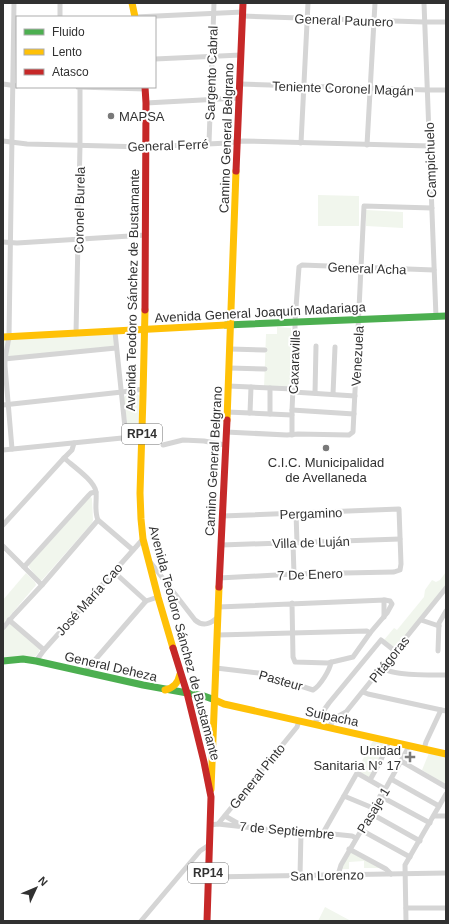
<svg xmlns="http://www.w3.org/2000/svg" width="449" height="924" font-family="Arial,sans-serif">
  <rect width="100%" height="100%" fill="#fff"/>
  <g fill="#f1f6ed">
    <path d="M318 195 359 196V226H318Z"/>
    <path d="M366 210 403 212V228L366 226Z"/>
    <path d="M277 327 291 328 290 389 264 388 266 334H277Z"/>
    <path d="M115 332 116 348 3 359V337Z"/>
    <path d="M136 393 140 396 138 429C137 433 135 434 131 435L128 431 124 398 125 396Z"/>
    <path d="M91 497 92 499 93 520 92 523 42 580H39L29 567V565L88 499Z"/>
    <path d="M446 572V585L395 649 384 640 394 628 397 630 424 597 425 590 432 580 436 582 440 580Z"/>
    <path d="M26 573 35 582 36 585 3 624V600Z"/>
    <path d="M9 624H11L40 649C39 653 36 656 33 658H3V631Z"/>
    <path d="M373 741 385 744 375 767 369 778 357 770Z"/>
    <path d="M429 753 446 758V785L422 770Z"/>
    <path d="M350 851 380 868H364V861L349 862V869H342V866Z"/>
    <path d="M325 907 351 921H318Z"/>
  </g>
  <g fill="none" stroke-linecap="round" stroke-linejoin="round">
    <g stroke="#d5d5d5" stroke-width="5">
      <path d="M60 3V17"/>
      <path d="M424 3 436 317"/>
      <path d="M242 16 424 22H446"/>
      <path d="M135 17 243 12"/>
      <path d="M155 59 241 55"/>
      <path d="M3 84 17 86"/>
      <path d="M240 84 428 90H446"/>
      <path d="M78 87 145 89"/>
      <path d="M146 103 239 98"/>
      <path d="M3 141 27 144 146 147 228 143 243 141 430 146"/>
      <path d="M209 143 214 3"/>
      <path d="M301 143 308 3"/>
      <path d="M367 145 375 3"/>
      <path d="M3 242 17 243 146 235"/>
      <path d="M115 332 126 437"/>
      <path d="M76 334 80 145V87"/>
      <path d="M230 349 265 350"/>
      <path d="M4 359 116 348"/>
      <path d="M229 368 265 369"/>
      <path d="M228 386 293 389"/>
      <path d="M293 392 355 396"/>
      <path d="M315 393 316 346"/>
      <path d="M333 394 335 347"/>
      <path d="M3 405 122 392 143 389"/>
      <path d="M292 410 354 414"/>
      <path d="M227 412 292 415"/>
      <path d="M250 413 251 387"/>
      <path d="M270 414V388"/>
      <path d="M226 432 287 435 298 434 349 435 353 432 364 206 432 208"/>
      <path d="M292 435V410L295 345V321L299 267 302 265 434 270"/>
      <path d="M163 445 183 440 204 441 225 445"/>
      <path d="M12 449 5 366V359L9 337 14 3"/>
      <path d="M3 450 142 436"/>
      <path d="M64 458C73 466 95 481 96 492 97 501 94 511 98 520L133 550"/>
      <path d="M296 513 297 543"/>
      <path d="M3 525 64 458 72 450 74 443"/>
      <path d="M293 543 294 574"/>
      <path d="M221 545 400 539"/>
      <path d="M3 546 42 585"/>
      <path d="M151 563 195 620C203 627 210 624 217 618"/>
      <path d="M24 567 89 495 91 493 96 492"/>
      <path d="M114 572 146 601"/>
      <path d="M219 578 294 574 394 572 400 570 401 564 399 509 222 516"/>
      <path d="M218 607 385 600 390 601 392 604 387 613 370 633 353 657 328 663 295 662 293 657 292 603"/>
      <path d="M384 617V600"/>
      <path d="M9 620 44 650"/>
      <path d="M421 620 439 626"/>
      <path d="M3 628 14 615 42 585 98 520"/>
      <path d="M217 635 367 631 370 633"/>
      <path d="M438 651 439 623 446 611"/>
      <path d="M36 661 44 650 143 539"/>
      <path d="M216 668 259 673 273 677 313 690C320 686 330 670 331 662"/>
      <path d="M382 668C393 676 432 675 446 675"/>
      <path d="M86 673 88 668 146 601 158 597"/>
      <path d="M363 692 368 694 446 711"/>
      <path d="M314 724 329 703 381 640 395 651"/>
      <path d="M329 727 335 718 346 712 446 588"/>
      <path d="M424 749 426 742 441 710"/>
      <path d="M401 761 446 787"/>
      <path d="M391 779 439 806"/>
      <path d="M370 780 380 762 389 741"/>
      <path d="M344 796 373 808"/>
      <path d="M380 796 430 823"/>
      <path d="M370 813 420 841"/>
      <path d="M225 816 239 824"/>
      <path d="M434 816H446"/>
      <path d="M218 824 301 833H323L352 836 356 838"/>
      <path d="M210 825 218 824 297 727 299 721"/>
      <path d="M361 830 410 857"/>
      <path d="M323 833 357 773 385 789"/>
      <path d="M349 849 386 869 391 874"/>
      <path d="M300 875 301 833"/>
      <path d="M338 875 341 865 387 786 407 750 408 745"/>
      <path d="M208 877 446 873"/>
      <path d="M406 908H446"/>
      <path d="M141 921 200 851 209 845"/>
      <path d="M406 921 405 865 446 794"/>
    </g>
    <g stroke="#4caf50" stroke-width="7">
      <path d="M226 325 446 316"/>
      <path d="M3 661 23 659 36 661 143 685 204 696 215 700"/>
    </g>
    <g stroke="#ffc107" stroke-width="7">
      <path d="M132 3 135 17"/>
      <path d="M145 310 143 396 140 493 141 519 143 539 158 597 173 648"/>
      <path d="M3 337 226 325"/>
      <path d="M227 420 236 171"/>
      <path d="M165 690C174 688 178 683 180 674"/>
      <path d="M215 700 224 704 446 754"/>
      <path d="M211 789 219 587"/>
    </g>
    <g stroke="#c62828" stroke-width="7">
      <path d="M145 87 146 103 145 310"/>
      <path d="M236 171 243 3"/>
      <path d="M219 587 227 420"/>
      <path d="M173 648 187 693 204 762 211 797 207 921"/>
    </g>
  </g>
  <g fill="#797979" stroke="#fff" stroke-width="1.5">
    <circle cx="111" cy="116" r="4"/>
    <circle cx="326" cy="448" r="4"/>
    <path d="M408 751h4v4h4v4h-4v4h-4v-4h-4v-4h4z"/>
  </g>
  <g text-anchor="middle" stroke-width="4" stroke-linejoin="round" paint-order="stroke">
    <g fill="#fff" stroke="#6f6f6f" stroke-width="1">
      <rect x="122" y="424" width="40" height="20" rx="3"/>
      <rect x="188" y="863" width="40" height="20" rx="3"/>
    </g>
    <g font-size="12" font-weight="bold" fill="#313131">
      <text x="142" y="438">RP14</text>
      <text x="208" y="877">RP14</text>
    </g>
    <g font-size="13" fill="#313131" stroke="#fff">
      <text transform="translate(344 20) rotate(2)" y="5">General Paunero</text>
      <text transform="translate(211 73) rotate(-88)" y="5">Sargento Cabral</text>
      <text transform="translate(343 88) rotate(2)" y="5">Teniente Coronel Magán</text>
      <text transform="translate(226 138) rotate(-88)" y="5">Camino General Belgrano</text>
      <text transform="translate(168 145) rotate(-2)" y="5">General Ferré</text>
      <text transform="translate(430 160) rotate(-92)" y="5">Campichuelo</text>
      <text transform="translate(79 210) rotate(-89)" y="5">Coronel Burela</text>
      <text transform="translate(367 268) rotate(2)" y="5">General Acha</text>
      <text transform="translate(132 290) rotate(-89)" y="5">Avenida Teodoro Sánchez de Bustamante</text>
      <text transform="translate(260 312) rotate(-3)" y="5">Avenida General Joaquín Madariaga</text>
      <text transform="translate(357 356) rotate(-87)" y="5">Venezuela</text>
      <text transform="translate(294 362) rotate(-88)" y="5">Caxaraville</text>
      <text transform="translate(213 461) rotate(-87)" y="5">Camino General Belgrano</text>
      <text transform="translate(311 513) rotate(-2)" y="5">Pergamino</text>
      <text transform="translate(311 542) rotate(-2)" y="5">Villa de Luján</text>
      <text transform="translate(310 574) rotate(-2)" y="5">7 De Enero</text>
      <text transform="translate(89 599) rotate(-48)" y="5">José María Cao</text>
      <text transform="translate(185 643) rotate(75)" y="5">Avenida Teodoro Sánchez de Bustamante</text>
      <text transform="translate(389 659) rotate(-51)" y="5">Pitágoras</text>
      <text transform="translate(111 666) rotate(13)" y="5">General Deheza</text>
      <text transform="translate(281 680) rotate(16)" y="5">Pasteur</text>
      <text transform="translate(332 716) rotate(12)" y="5">Suipacha</text>
      <text transform="translate(257 776) rotate(-51)" y="5">General Pinto</text>
      <text transform="translate(373 810) rotate(-59)" y="5">Pasaje 1</text>
      <text transform="translate(287 830) rotate(5)" y="5">7 de Septiembre</text>
      <text transform="translate(327 875) rotate(-1)" y="5">San Lorenzo</text>
    </g>
    <g font-size="13" fill="#313131" stroke="#fff" text-anchor="start">
      <text x="119" y="121">MAPSA</text>
      <text x="326" y="467" text-anchor="middle">C.I.C. Municipalidad<tspan x="326" dy="15">de Avellaneda</tspan></text>
      <text x="401" y="755" text-anchor="end">Unidad<tspan x="401" dy="15">Sanitaria N° 17</tspan></text>
    </g>
  </g>
  <rect width="449" height="924" fill="none" stroke="#313131" stroke-width="8"/>
  <rect x="16" y="16" width="140" height="72" fill="#ffffff" stroke="#adadad"/>
  <rect x="24" y="29" width="20" height="6" fill="#4caf50" stroke="#adadad"/>
  <text x="52" y="36" font-size="12" fill="#313131">Fluido</text>
  <rect x="24" y="49" width="20" height="6" fill="#ffc107" stroke="#adadad"/>
  <text x="52" y="56" font-size="12" fill="#313131">Lento</text>
  <rect x="24" y="69" width="20" height="6" fill="#c62828" stroke="#adadad"/>
  <text x="52" y="76" font-size="12" fill="#313131">Atasco</text>
  <g transform="translate(36 888) rotate(46)" stroke="#ffffff" stroke-width="3" paint-order="stroke">
  <path d="M0-3L7 15L0 10L-7 15Z" fill="#313131"/>
  <text y="-6" font-size="11" font-weight="bold" text-anchor="middle" fill="#313131">N</text>
  </g>
</svg>
